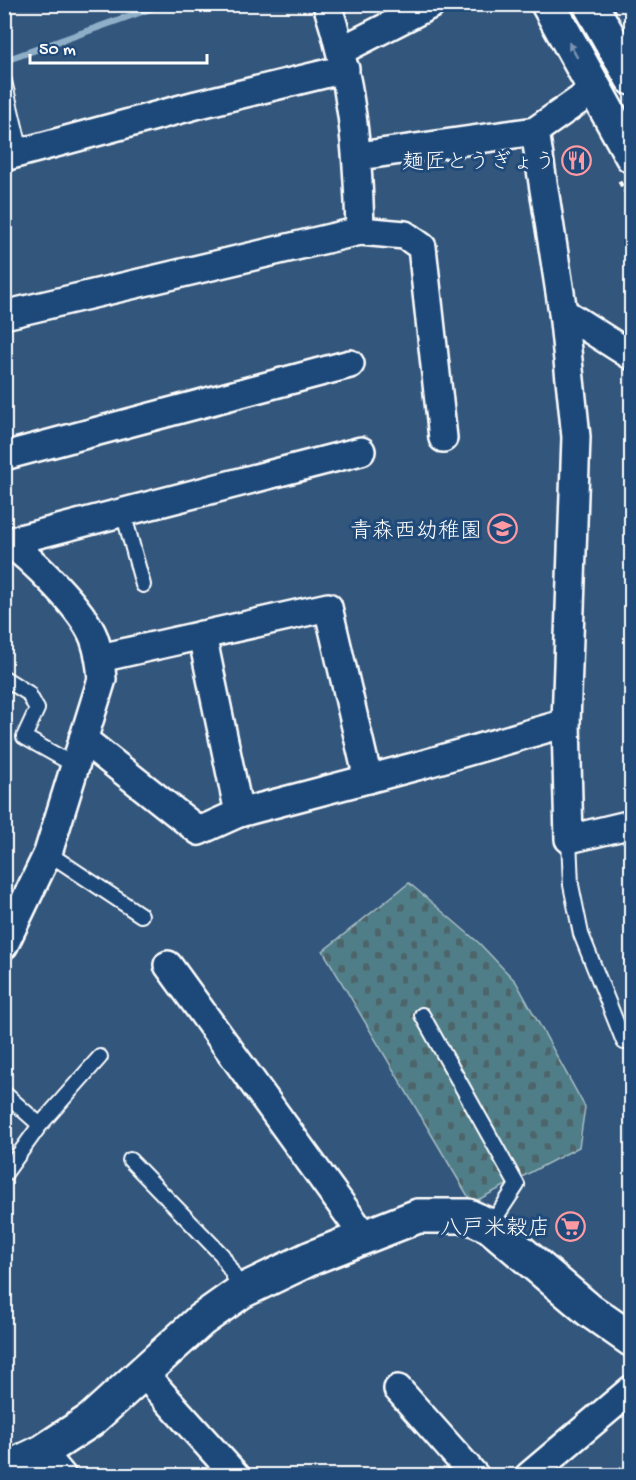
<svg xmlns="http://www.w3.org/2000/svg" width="636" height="1480" font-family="'Gochi Hand','Klee One',sans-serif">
  <defs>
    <pattern id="cemetery-stones" width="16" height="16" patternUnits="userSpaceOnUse" patternTransform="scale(1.5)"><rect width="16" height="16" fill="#507e89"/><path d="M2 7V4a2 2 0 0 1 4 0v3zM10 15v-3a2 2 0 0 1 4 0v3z" fill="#4e656a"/></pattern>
  </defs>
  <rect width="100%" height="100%" fill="#33567c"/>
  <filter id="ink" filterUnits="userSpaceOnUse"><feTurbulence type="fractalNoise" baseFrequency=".0167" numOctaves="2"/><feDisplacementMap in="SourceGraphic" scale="12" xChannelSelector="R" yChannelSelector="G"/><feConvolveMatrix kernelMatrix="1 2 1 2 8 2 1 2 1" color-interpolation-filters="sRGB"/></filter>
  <g filter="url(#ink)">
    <path fill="url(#cemetery-stones)" stroke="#a8bec4" stroke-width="1.5" d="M409 883 479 943 516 982 585 1107 579 1147 472 1203 323 951Z"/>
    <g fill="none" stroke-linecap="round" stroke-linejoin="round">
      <path stroke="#8fafc8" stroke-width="7" d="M4 61 163 4"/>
      <defs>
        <g id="service">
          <path d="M4 81 21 152"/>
          <path d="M123 512 143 585"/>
          <path d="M4 678 28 693 37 709 24 737 76 766"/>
          <path d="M569 839 571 885 581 934 624 1042"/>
          <path d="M48 853 141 915"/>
          <path d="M422 1015 517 1185 490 1226"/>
          <path d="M4 1093 40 1125"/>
          <path d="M130 1160 222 1255 242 1291"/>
          <path d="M4 1175 40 1125 100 1057"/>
        </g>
        <g id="minor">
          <path d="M342 50 432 4"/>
          <path d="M535 131 563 312 576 437 566 723 569 839 632 824"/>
          <path d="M359 156 535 131 595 89"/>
          <path d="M4 157 196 105 345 69"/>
          <path d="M360 231 405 235 422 247 443 438"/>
          <path d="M563 312 632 356"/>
          <path d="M4 315 360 231C358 152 352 80 327 4"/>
          <path d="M4 456 350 364"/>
          <path d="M4 539C31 558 83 609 94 638 99 652 101 665 102 679L48 853 4 945"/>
          <path d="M8 542 361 451"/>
          <path d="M202 635 239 813"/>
          <path d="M100 658 328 607 368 779"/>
          <path d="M83 739 199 831 239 813 417 766 566 723"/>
          <path d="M168 965 364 1236"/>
          <path d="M144 1374 236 1476"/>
          <path d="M398 1389 475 1476"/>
          <path d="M42 1452 62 1476"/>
          <path d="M529 1476 632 1389"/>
        </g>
        <g id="tertiary">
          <path d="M548 4 632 156"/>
          <path d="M590 4 632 78"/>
          <path d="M4 1470 42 1452 91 1420 201 1320 242 1291 311 1258 418 1216H468L490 1226 589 1310 632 1340"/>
        </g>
      </defs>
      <use href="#service" stroke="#fff" stroke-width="18"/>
      <use href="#minor" stroke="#fff" stroke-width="32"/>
      <use href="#tertiary" stroke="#fff" stroke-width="38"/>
      <path stroke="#fff" stroke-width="4" stroke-dasharray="6 4.5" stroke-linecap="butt" d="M619 181 632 203"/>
      <use href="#service" stroke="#1f4a7a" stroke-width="14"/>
      <use href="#minor" stroke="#1f4a7a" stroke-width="27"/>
      <use href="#tertiary" stroke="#1f4a7a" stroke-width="33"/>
    </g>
    <defs><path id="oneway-solid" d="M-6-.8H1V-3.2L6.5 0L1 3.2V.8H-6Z" transform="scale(1.5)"/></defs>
    <use fill="#7992af" href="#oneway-solid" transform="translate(573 50) rotate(-119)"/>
  </g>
  <defs>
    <symbol id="restaurant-ring" viewBox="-11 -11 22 22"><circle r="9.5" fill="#1f4a7a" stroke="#ff9aa2" stroke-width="1.5"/><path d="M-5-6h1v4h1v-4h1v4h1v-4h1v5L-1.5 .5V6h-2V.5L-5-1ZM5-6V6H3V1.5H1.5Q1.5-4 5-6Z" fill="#ff9aa2"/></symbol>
    <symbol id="school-ring" viewBox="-11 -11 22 22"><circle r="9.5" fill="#1f4a7a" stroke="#ff9aa2" stroke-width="1.5"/><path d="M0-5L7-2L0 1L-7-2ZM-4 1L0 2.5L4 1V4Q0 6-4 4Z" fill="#ff9aa2"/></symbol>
    <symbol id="supermarket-ring" viewBox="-11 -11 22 22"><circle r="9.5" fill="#1f4a7a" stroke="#ff9aa2" stroke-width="1.5"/><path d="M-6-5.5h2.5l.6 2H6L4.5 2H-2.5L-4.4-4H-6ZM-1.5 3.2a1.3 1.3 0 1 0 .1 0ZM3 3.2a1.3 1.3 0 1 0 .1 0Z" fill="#ff9aa2"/></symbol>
  </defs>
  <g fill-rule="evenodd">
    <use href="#restaurant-ring" x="560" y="144" width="33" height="33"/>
    <use href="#school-ring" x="486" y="512" width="33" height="33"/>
    <use href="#supermarket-ring" x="554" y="1210" width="33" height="33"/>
  </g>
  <g text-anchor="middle" stroke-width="6" stroke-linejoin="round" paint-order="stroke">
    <g font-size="22" fill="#fff" stroke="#1f4a7a" text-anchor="end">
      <text x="556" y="168">麺匠とうぎょう</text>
      <text x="482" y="537">青森西幼稚園</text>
      <text x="550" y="1234">八戸米穀店</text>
    </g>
  </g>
  <rect width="636" height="1480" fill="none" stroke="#1f4a7a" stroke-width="24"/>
  <rect x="12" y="12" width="612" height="1456" fill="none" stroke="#fff" stroke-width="2" filter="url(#ink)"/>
  <path d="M30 54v9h177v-9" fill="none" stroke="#ffffff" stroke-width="3"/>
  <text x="39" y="54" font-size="18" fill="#ffffff" stroke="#1f4a7a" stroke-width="4.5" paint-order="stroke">50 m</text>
</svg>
